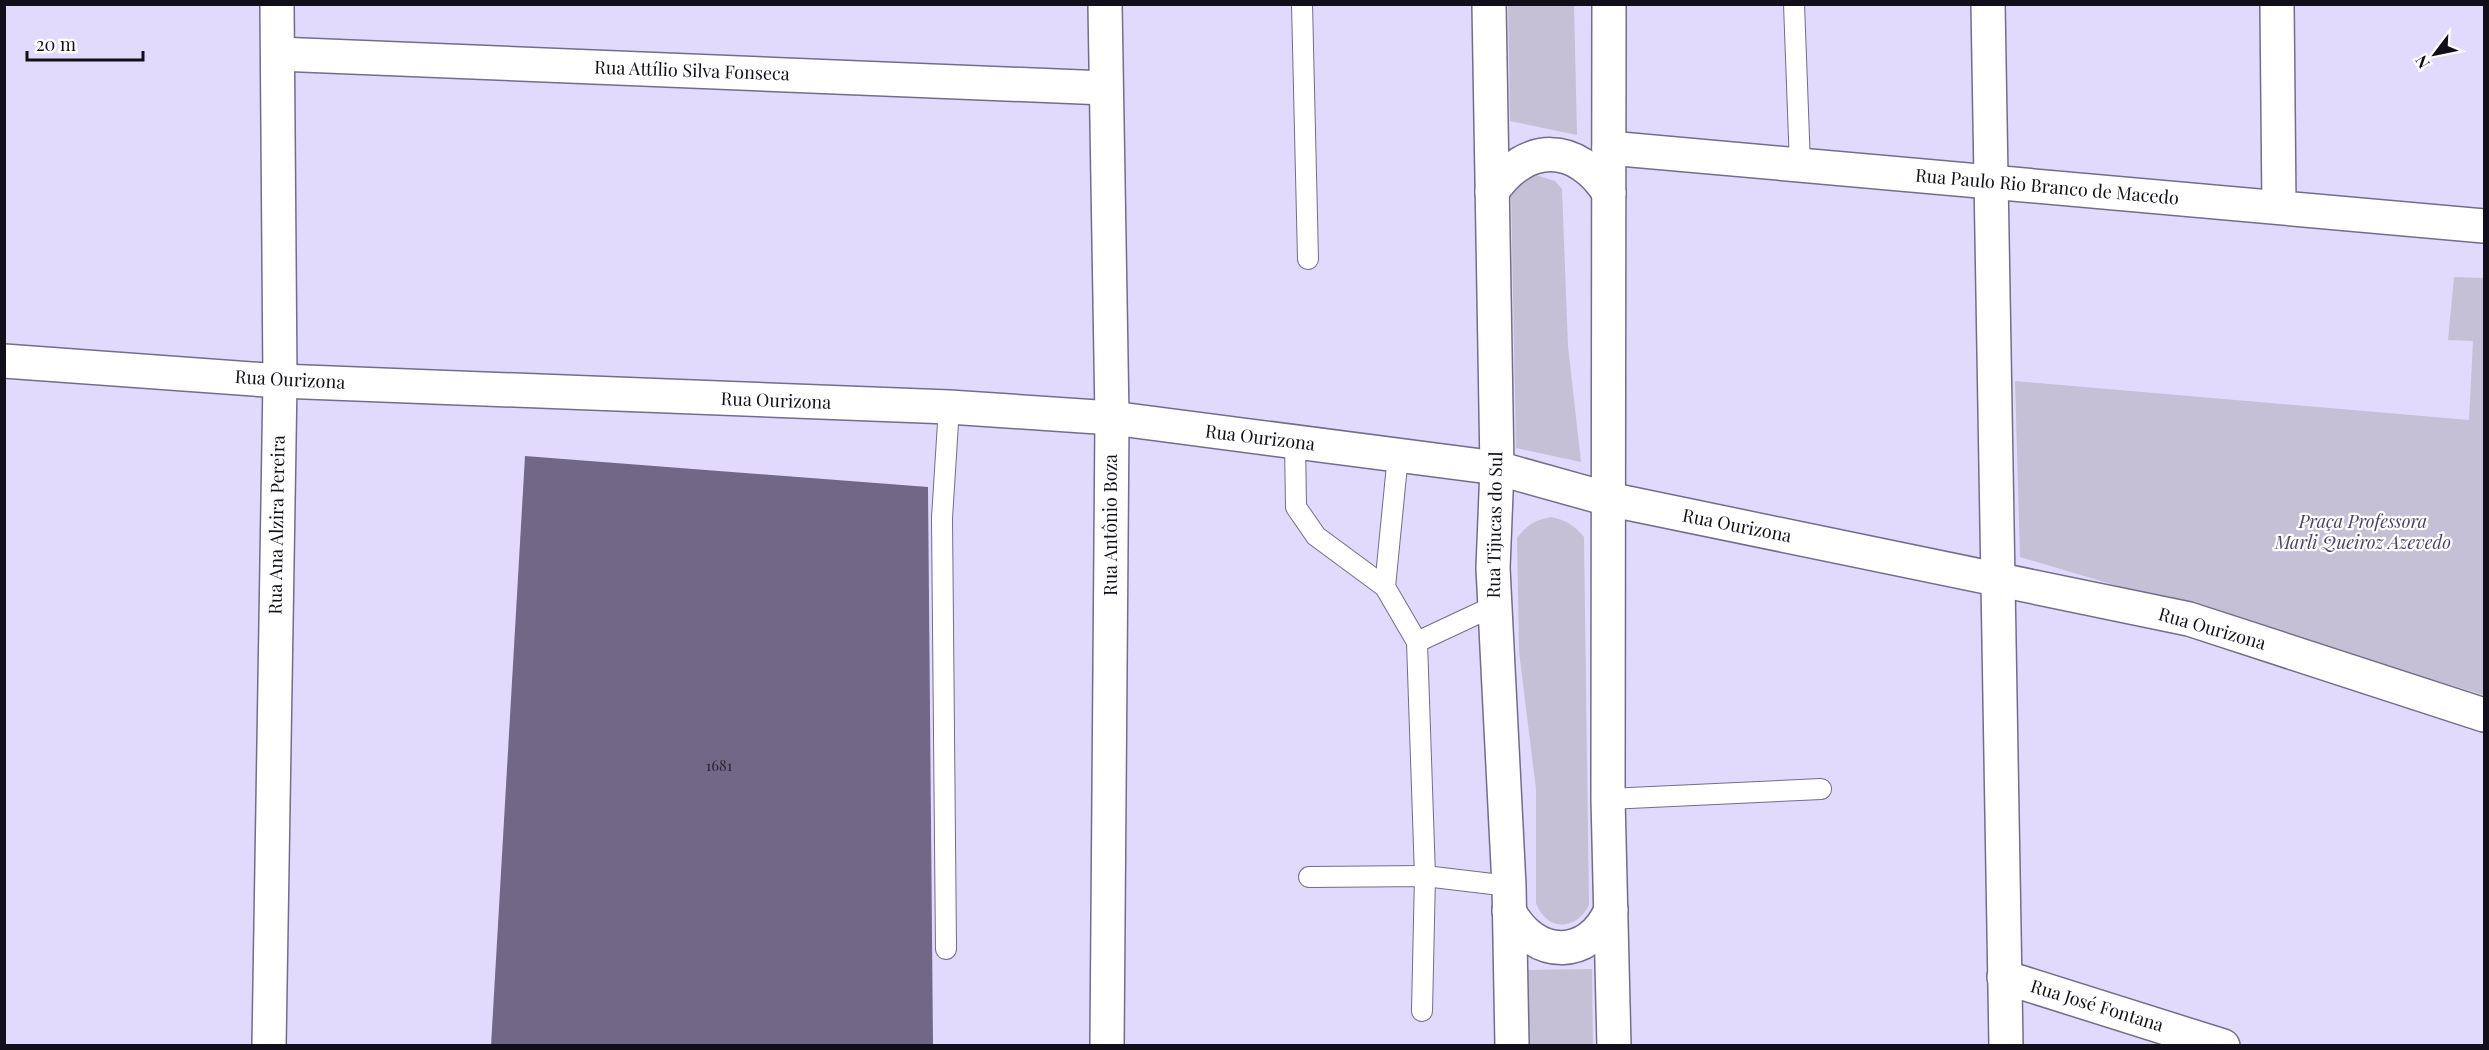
<svg xmlns="http://www.w3.org/2000/svg" width="2489" height="1050" font-family="'Playfair Display',serif">
  <rect width="100%" height="100%" fill="#e2dafd"/>
  <g fill="#c5c0d6">
    <path d="M1508 5H1574L1577 135 1510 121Z"/>
    <path d="M1536 175 1555 181 1562 189 1568 346 1581 462 1516 448 1511 193 1525 177Z"/>
    <path d="M2454 277 2484 278V695L2020 557 2015 381 2469 420 2473 341 2448 340Z"/>
    <path d="M1551 517C1566 520 1574 525 1584 537L1589 905C1576 931 1547 932 1536 903V789L1519 652 1517 538C1527 525 1535 520 1551 517Z"/>
    <path d="M1592 969 1593 1045H1527L1526 970Z"/>
  </g>
  <path fill="#706886" d="M525 456 928 487 933 1046H491Z"/>
  <g fill="none" stroke-linecap="round" stroke-linejoin="round">
    <defs>
      <g id="lane">
        <path d="M1302 4 1308 259"/>
        <path d="M1794 4 1800 165"/>
        <path d="M1295 442 1296 507 1316 536 1385 587 1417 642 1425 876 1422 1011"/>
        <path d="M1385 587 1398 455"/>
        <path d="M1417 642 1494 606"/>
        <path d="M1608 799 1821 789"/>
        <path d="M1309 877 1425 876 1509 886"/>
        <path d="M946 949 942 518 949 407"/>
      </g>
      <g id="street">
        <path d="M1105 4 1112 418 1107 1046"/>
        <path d="M1988 4 2006 1046"/>
        <path d="M2277 4 2279 207"/>
        <path d="M278 54 1105 88"/>
        <path d="M1609 148 2484 226"/>
        <path d="M2004 977 2223 1046"/>
        <path d="M269 1046 280 381 277 4"/>
      </g>
      <g id="secondary">
        <path d="M1489 4 1497 468 1493 568 1509 886 1512 1046"/>
        <path d="M1609 4 1608 799 1614 1046"/>
        <path d="M1492 192C1525 142 1577 142 1609 193"/>
        <path d="M4 361 280 381 949 407 1112 418 1497 468 1608 499 2189 619 2484 715"/>
        <path d="M1509 911C1534 959 1589 961 1611 910"/>
      </g>
    </defs>
    <use href="#lane" stroke="#746c8b" stroke-width="22"/>
    <use href="#street" stroke="#746c8b" stroke-width="36"/>
    <use href="#secondary" stroke="#746c8b" stroke-width="36"/>
    <use href="#lane" stroke="#fff" stroke-width="20"/>
    <use href="#street" stroke="#fff" stroke-width="33"/>
    <use href="#secondary" stroke="#fff" stroke-width="33"/>
  </g>
  <g text-anchor="middle" stroke-width="4.5" stroke-linejoin="round" paint-order="stroke">
    <g font-size="15" fill="#2a2536">
      <text x="719" y="771">1681</text>
    </g>
    <g font-size="18" fill="#120f1b" stroke="#fff">
      <text transform="translate(692 71) rotate(2)" y="6">Rua Attílio Silva Fonseca</text>
      <text transform="translate(2047 187) rotate(5)" y="6">Rua Paulo Rio Branco de Macedo</text>
      <text transform="translate(290 380) rotate(3)" y="6">Rua Ourizona</text>
      <text transform="translate(776 401) rotate(2)" y="6">Rua Ourizona</text>
      <text transform="translate(1260 438) rotate(7)" y="6">Rua Ourizona</text>
      <text transform="translate(277 525) rotate(-89)" y="6">Rua Ana Alzira Pereira</text>
      <text transform="translate(1111 525) rotate(-90)" y="6">Rua Antônio Boza</text>
      <text transform="translate(1495 525) rotate(-89)" y="6">Rua Tijucas do Sul</text>
      <text transform="translate(1737 526) rotate(11)" y="6">Rua Ourizona</text>
      <text transform="translate(2212 629) rotate(16)" y="6">Rua Ourizona</text>
      <text transform="translate(2097 1006) rotate(17)" y="6">Rua José Fontana</text>
    </g>
    <g font-size="18" font-style="italic" fill="#4c3e6c" stroke="#fff">
      <text x="2363" y="528">Praça Professora<tspan x="2363" dy="21">Marli Queiroz Azevedo</tspan></text>
    </g>
  </g>
  <rect width="2489" height="1050" fill="none" stroke="#120f1b" stroke-width="12"/>
  <g transform="translate(2435 54) rotate(238)" stroke="#ffffff" stroke-width="4.5" paint-order="stroke">
  <path d="M0-4.5L10 22L0 15L-10 22Z" fill="#120f1b"/>
  <text y="-9" font-size="16" font-weight="bold" text-anchor="middle" fill="#120f1b">N</text>
  </g>
  <path d="M27 51v9h116v-9" fill="none" stroke="#120f1b" stroke-width="3"/>
  <text x="36" y="51" font-size="18" fill="#120f1b" stroke="#ffffff" stroke-width="4.5" paint-order="stroke">20 m</text>
</svg>
